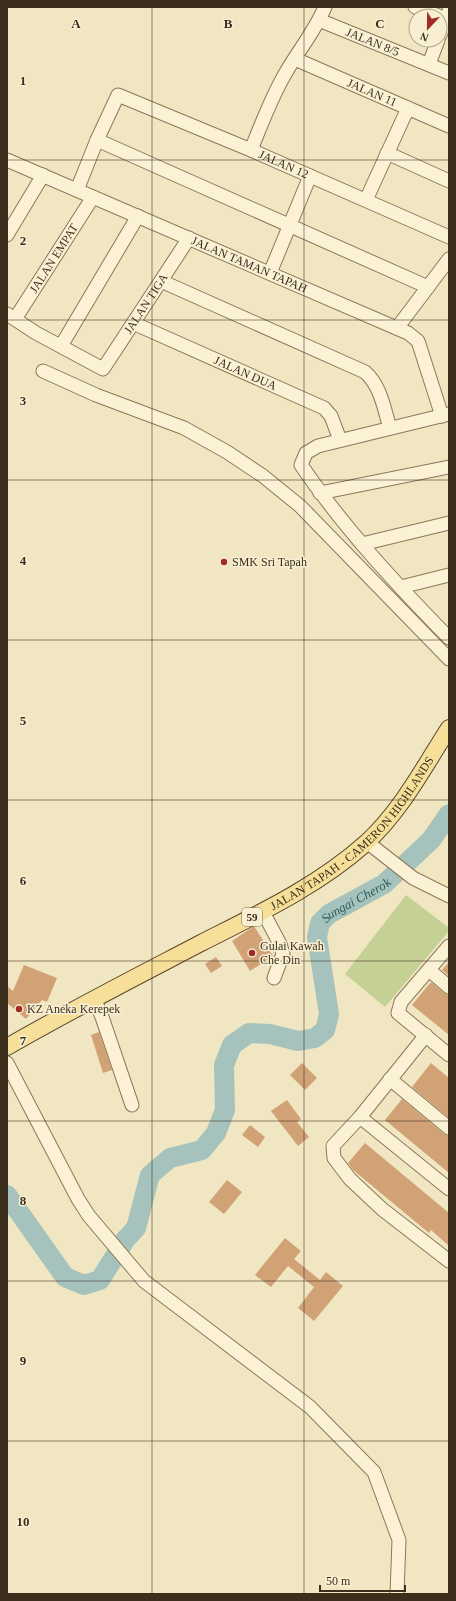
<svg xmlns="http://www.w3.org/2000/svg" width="456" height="1601" font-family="'Times New Roman',serif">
  <rect width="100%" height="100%" fill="#f1e6c2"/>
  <path fill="#c5d095" d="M406 895 449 928V931L385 1007 345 974Z"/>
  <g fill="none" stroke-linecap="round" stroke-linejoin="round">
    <path stroke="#a5c3bc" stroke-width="20" id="s1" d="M7 1195 65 1277 84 1285 100 1280 125 1240 136 1228 150 1175 170 1158 202 1150 216 1133 225 1110 224 1065 232 1045 249 1033 270 1034 298 1041 315 1038 325 1030 329 1014 317 937 320 923 329 914 384 884 431 840 449 814"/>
  </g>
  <g fill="#d1a276">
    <path d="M254 926 273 956 250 971 232 941Z"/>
    <path d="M216 957 222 966 211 973 205 964Z"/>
    <path d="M449 962V976L442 970Z"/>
    <path d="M24 965 57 978 47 1002 42 1000 26 1019 7 1003V986L13 991Z"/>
    <path d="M430 983H432L444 993 449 995V1035L412 1005Z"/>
    <path d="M99 1032 112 1070 103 1073 91 1035Z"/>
    <path d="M302 1063 317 1078 305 1090 290 1075Z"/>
    <path d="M431 1063 449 1078V1118L412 1087Z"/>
    <path d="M402 1099 444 1134 449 1136V1173L385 1120Z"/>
    <path d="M287 1100 301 1119 297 1122 309 1137 298 1146 271 1111Z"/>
    <path d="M250 1125 265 1137 258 1147 242 1135Z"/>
    <path d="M365 1143 449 1213V1246L431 1230 429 1233 353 1170 348 1163Z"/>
    <path d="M227 1180 242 1192 224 1214 209 1202Z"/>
    <path d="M285 1238 301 1251 294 1259 320 1280 326 1272 343 1286 314 1321 298 1308 314 1287 288 1266 271 1287 255 1275Z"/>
  </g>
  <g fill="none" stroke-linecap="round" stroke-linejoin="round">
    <defs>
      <g id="minor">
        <path d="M415 7 439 16"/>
        <path id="s2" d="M319 20 449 73"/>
        <path d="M440 35 449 11"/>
        <path id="s3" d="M295 59 449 126"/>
        <path d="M429 64 438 40"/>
        <path d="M97 140 428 287"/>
        <path d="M251 150C261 125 271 98 285 74 298 51 315 31 325 7"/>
        <path d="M387 153 449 181"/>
        <path id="s4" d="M7 160 408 333 418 341 442 416"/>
        <path id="s5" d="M77 190 97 140 118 95 251 150 449 237"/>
        <path d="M366 200 408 108"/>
        <path d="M7 235 43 175"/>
        <path d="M270 273 310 176"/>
        <path d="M161 281 365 372C381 386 384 409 390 428"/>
        <path id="s6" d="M7 314 36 333 103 369 189 238"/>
        <path id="s7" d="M15 319 93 197"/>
        <path id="s8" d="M133 323 324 408 331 416 340 440"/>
        <path d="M397 328 449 259"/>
        <path d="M61 346 138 216"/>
        <path d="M43 371 96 395 184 428 227 452 263 476 300 506 449 659"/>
        <path d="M449 414 318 446 306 453 301 465C344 528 396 584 449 638"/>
        <path d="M320 493 449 467"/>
        <path d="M362 544 449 523"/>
        <path d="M401 587 449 575"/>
        <path d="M367 842 413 878 449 896"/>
        <path d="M263 912 280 944 283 954 274 978"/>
        <path d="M449 946 401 1002 398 1013 449 1055"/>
        <path d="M429 970 449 987"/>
        <path d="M94 998 102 1017 132 1105"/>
        <path d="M426 1035 360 1117 333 1146 334 1158 350 1179 382 1209 449 1261"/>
        <path d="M7 1063 78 1199 89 1216 144 1281 310 1407 374 1472 399 1540 397 1594"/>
        <path d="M390 1079 449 1128"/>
        <path d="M360 1117 449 1189"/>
      </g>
      <g id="major">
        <path id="s9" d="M7 1047C71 1010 136 977 201 943 258 914 318 886 366 843 401 811 424 767 449 728"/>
      </g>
    </defs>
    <use href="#minor" stroke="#8c7758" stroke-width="15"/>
    <use href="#major" stroke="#5a452c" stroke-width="18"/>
    <use href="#minor" stroke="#fbf2d6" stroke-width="13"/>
    <use href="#major" stroke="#f6df98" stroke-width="16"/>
  </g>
  <path fill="none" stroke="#3b2e1d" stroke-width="1" stroke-opacity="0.55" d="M152 7V1594M304 7V1594M7 160H449M7 320H449M7 480H449M7 640H449M7 800H449M7 961H449M7 1121H449M7 1281H449M7 1441H449"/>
  <g fill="#9f2b24" stroke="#f8efd2" stroke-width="1.5">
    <circle cx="224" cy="562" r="4"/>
    <circle cx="252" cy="953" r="4"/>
    <circle cx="19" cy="1009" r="4"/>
  </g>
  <g text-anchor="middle" stroke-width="3" stroke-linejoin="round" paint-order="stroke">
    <rect fill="#f8efd2" stroke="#746853" stroke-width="1" x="242" y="908" width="20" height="18" rx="3"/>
    <g font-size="11" font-weight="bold" fill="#3b2e1d">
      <text x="252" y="921">59</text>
    </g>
    <g font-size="12" fill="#3b2e1d" stroke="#f8efd2">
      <text dy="4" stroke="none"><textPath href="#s2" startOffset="58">JALAN 8/5</textPath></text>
      <text dy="4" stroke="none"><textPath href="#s3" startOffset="84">JALAN 11</textPath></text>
      <text dy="4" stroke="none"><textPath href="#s5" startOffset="283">JALAN 12</textPath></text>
      <text dy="4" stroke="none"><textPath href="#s7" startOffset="72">JALAN EMPAT</textPath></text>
      <text dy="4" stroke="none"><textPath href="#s4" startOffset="264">JALAN TAMAN TAPAH</textPath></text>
      <text dy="4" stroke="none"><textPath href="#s6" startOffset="189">JALAN TIGA</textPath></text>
      <text dy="4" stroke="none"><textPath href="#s8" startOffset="123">JALAN DUA</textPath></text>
      <text dy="4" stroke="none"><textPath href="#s9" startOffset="410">JALAN TAPAH - CAMERON HIGHLANDS</textPath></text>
    </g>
    <g font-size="12" fill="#3b2e1d" stroke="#f8efd2" text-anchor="start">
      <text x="232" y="566">SMK Sri Tapah</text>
      <text x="260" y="950">Gulai Kawah<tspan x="260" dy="14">Che Din</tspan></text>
      <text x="27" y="1013">KZ Aneka Kerepek</text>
    </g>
    <g font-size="13" font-style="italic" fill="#2b5b5c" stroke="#f8efd2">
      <text dy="5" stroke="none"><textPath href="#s1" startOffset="681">Sungai Cherok</textPath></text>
    </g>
  </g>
  <g font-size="13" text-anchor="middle" font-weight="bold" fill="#3b2e1d" stroke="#f8efd2" stroke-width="3" stroke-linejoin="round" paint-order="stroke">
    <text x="76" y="28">A</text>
    <text x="228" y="28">B</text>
    <text x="380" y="28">C</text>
    <text x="23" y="85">1</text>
    <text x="23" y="245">2</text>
    <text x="23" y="405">3</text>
    <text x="23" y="565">4</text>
    <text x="23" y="725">5</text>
    <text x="23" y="885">6</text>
    <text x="23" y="1045">7</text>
    <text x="23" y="1205">8</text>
    <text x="23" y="1365">9</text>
    <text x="23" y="1526">10</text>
  </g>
  <rect width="456" height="1601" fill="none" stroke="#3b2e1d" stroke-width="16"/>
  <g transform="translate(428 28) rotate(202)"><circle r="19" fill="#f8efd2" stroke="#aca28a"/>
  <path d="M0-3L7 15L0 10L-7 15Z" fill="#9f2b24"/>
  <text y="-6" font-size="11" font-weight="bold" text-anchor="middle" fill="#3b2e1d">N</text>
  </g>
  <path d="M320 1585v6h85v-6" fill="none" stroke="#3b2e1d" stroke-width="2"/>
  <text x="326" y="1585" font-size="12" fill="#3b2e1d" stroke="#f8efd2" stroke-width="3" paint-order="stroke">50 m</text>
</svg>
